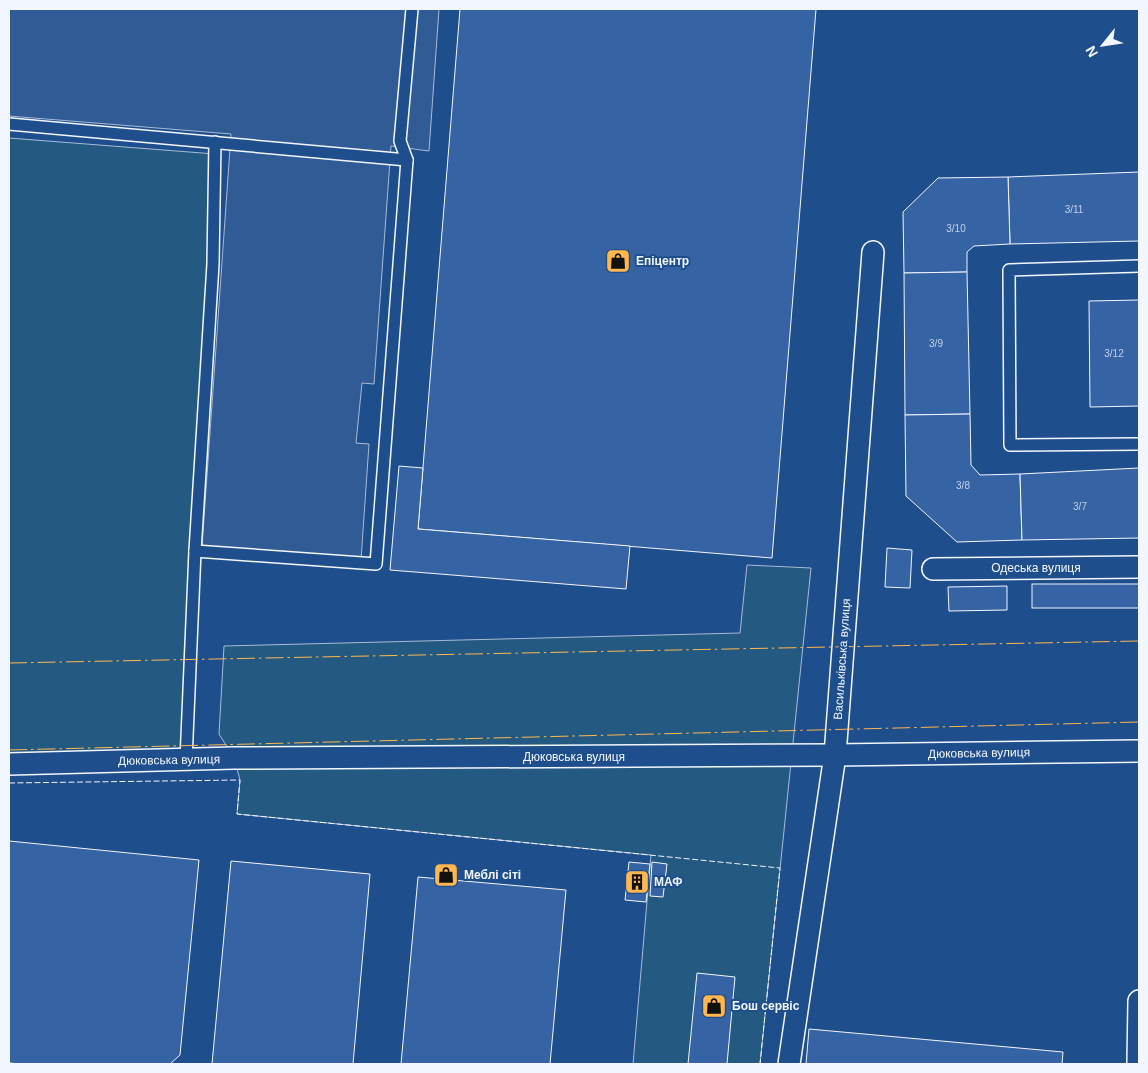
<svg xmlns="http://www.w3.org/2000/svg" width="1148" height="1073" font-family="Helvetica,sans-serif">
  <rect width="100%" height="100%" fill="#1f4e8c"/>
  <g fill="#245a82" stroke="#a8bbd7">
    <path d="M9 138 215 154 186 751 9 754Z"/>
    <path d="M747 565 811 568 760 1064H633L651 855 237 814 240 780 234 758 219 734 224 646 740 633Z"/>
  </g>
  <path fill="#305b95" stroke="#a8bbd7" d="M9 9H439L429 151 391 146 374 384 362 383 356 443 369 444 361 560 202 547 231 134 9 116Z"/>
  <g fill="#3563a3" stroke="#f2f6ff">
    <path d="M460 9H816L772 558 418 529Z"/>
    <path d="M1139 172V241L1010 244 1008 177Z"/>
    <path d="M1008 177 1010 244 974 246 967 252V272L904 273 903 212 938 178Z"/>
    <path d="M967 272 970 414 905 415 904 273Z"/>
    <path d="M1139 300V406L1090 407 1089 301Z"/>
    <path d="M970 414 971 465 980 475 1020 474 1022 540 957 542 906 496 905 415Z"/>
    <path d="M399 466 423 468 418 529 630 546 626 589 390 570Z"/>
    <path d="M1139 468V538L1022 540 1020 474Z"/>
    <path d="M887 548 912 550 910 588 885 587Z"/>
    <rect x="1032" y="584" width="107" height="24"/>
    <path d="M1007 586V610L949 611 948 587Z"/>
    <path d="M9 841 199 860 180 1055 170 1064H21L9 1063Z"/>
    <path d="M231 861 370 874 353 1064H212Z"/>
    <path d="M629 862 650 864 646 902 625 900Z"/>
    <path d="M652 862 667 864 663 897 650 896Z"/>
    <path d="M418 877 566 890 550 1064H401Z"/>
    <path d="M697 973 735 977 727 1064H688Z"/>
    <path d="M809 1029 1063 1052 1062 1064H806Z"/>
  </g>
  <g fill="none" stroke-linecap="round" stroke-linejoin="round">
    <defs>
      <g id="lane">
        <path d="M9 124 407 160"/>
        <path d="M215 142 213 264 195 551 376 564 407 160 400 141 412 9"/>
        <path d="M1139 266 1009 270 1010 445 1139 444"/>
        <path d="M186 760 195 551"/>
      </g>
      <g id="street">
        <path d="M933 569 1139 567"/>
        <path d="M9 764 234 758 835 755 1139 751"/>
        <path d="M789 1064 835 755 873 252"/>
        <path d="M1138 1064 1139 1001"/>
      </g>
    </defs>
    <use href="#lane" stroke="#f2f6ff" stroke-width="14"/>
    <use href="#street" stroke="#f2f6ff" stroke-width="24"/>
    <use href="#lane" stroke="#1f4e8c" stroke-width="11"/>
    <use href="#street" stroke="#1f4e8c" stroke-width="21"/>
    <path stroke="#f2f6ff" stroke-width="1" stroke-dasharray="6 2.5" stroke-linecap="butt" d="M9 783 240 780 237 814 780 868 760 1064"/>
    <g stroke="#ffb74d" stroke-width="1" stroke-dasharray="18 4 2.5 4" stroke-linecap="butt">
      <path d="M9 663 1139 641"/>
      <path d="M9 750 1139 722"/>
    </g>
  </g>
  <defs>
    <symbol id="shop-square" viewBox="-11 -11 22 22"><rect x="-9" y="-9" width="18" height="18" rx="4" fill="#ffb74d" stroke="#1f4e8c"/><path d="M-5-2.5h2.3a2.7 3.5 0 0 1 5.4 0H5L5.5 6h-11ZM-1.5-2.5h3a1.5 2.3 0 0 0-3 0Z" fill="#111"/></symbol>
    <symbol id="building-square" viewBox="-11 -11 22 22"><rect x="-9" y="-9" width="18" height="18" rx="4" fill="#ffb74d" stroke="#1f4e8c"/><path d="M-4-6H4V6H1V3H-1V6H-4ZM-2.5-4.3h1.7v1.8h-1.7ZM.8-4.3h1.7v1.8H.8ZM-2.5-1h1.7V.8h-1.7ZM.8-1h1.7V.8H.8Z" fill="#111"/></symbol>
  </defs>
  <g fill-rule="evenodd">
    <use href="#shop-square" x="604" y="247" width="28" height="28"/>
    <use href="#shop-square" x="432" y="861" width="28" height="28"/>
    <use href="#building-square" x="623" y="868" width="28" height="28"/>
    <use href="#shop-square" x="700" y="992" width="28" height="28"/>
  </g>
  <g text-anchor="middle" stroke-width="4" stroke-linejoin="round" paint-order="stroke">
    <g font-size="10" fill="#c3d1e8">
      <text x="1074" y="213">3/11</text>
      <text x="956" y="232">3/10</text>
      <text x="936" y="347">3/9</text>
      <text x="1114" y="357">3/12</text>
      <text x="963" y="489">3/8</text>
      <text x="1080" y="510">3/7</text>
    </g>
    <g font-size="12" font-weight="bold" fill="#f2f6ff" stroke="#1f4e8c" text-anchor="start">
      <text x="636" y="265">Епіцентр</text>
      <text x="464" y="879">Меблі сіті</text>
      <text x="654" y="886">МАФ</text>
      <text x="732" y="1010">Бош сервіс</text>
    </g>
    <g font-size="12" fill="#f2f6ff" stroke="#1f4e8c">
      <text x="1036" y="572">Одеська вулиця</text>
      <text transform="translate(842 659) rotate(-86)" y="4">Васильківська вулиця</text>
      <text transform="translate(979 753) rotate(-1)" y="4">Дюковська вулиця</text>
      <text x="574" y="761">Дюковська вулиця</text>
      <text transform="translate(169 760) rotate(-1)" y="4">Дюковська вулиця</text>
    </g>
  </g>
  <rect width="1148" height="1073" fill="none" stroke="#f2f6ff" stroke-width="20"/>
  <g transform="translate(1103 45) rotate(240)" stroke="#1f4e8c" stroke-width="4" paint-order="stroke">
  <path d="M0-4L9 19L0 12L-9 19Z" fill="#f2f6ff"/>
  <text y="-8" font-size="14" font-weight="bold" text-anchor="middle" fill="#f2f6ff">N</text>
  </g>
</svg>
